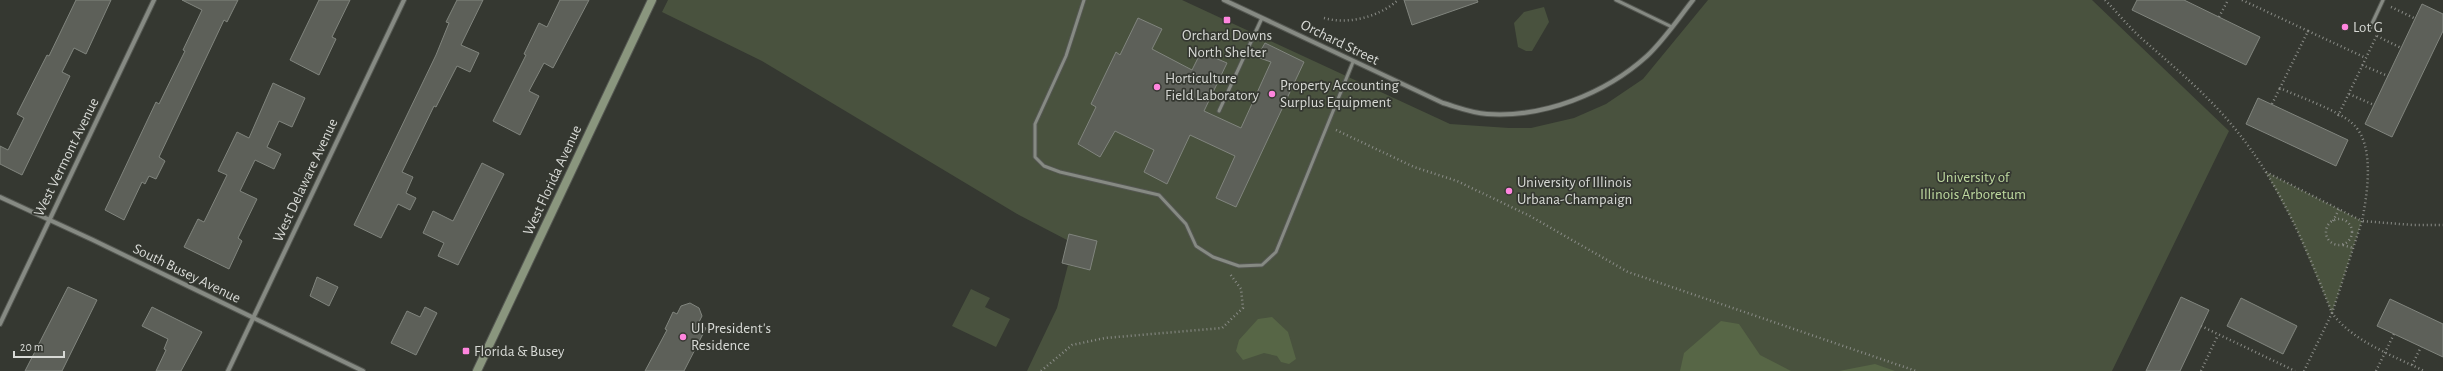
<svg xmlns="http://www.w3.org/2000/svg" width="2443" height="371" font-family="'Alegreya Sans',sans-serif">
  <rect width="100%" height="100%" fill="#353831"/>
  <g fill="#49523e">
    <path d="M668 0H1182L1450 124 1509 128H1531L1574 118 1606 104 1643 79 1708 0H2092L2229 131 2112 371H1027L1057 308 1068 265 1089 270 1096 241 1069 234 1067 240 1019 215 762 61 662 12Z"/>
    <path d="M1544 7 1549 22 1532 51H1526L1518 47 1514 23 1524 12Z"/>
    <path d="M2266 172 2362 221 2332 313 2295 226Z"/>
    <path d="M971 289 990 298 985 307 1010 319 996 347 952 326Z"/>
  </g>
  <g fill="#576646">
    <path d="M1272 317 1288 332 1296 359 1289 364 1281 362 1277 356 1264 353 1243 360 1236 351 1239 340 1258 319Z"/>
    <path d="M1721 321 1739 324 1760 355 1791 371H1680L1684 353Z"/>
    <path d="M1875 364 1895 371H1839Z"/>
  </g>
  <g fill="#5d6059" stroke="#81857e">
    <path d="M76 0H111L86 54 74 48 62 72 70 76 22 175 0 164V146L8 150 24 118 17 114 47 55 49 56Z"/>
    <path d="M182 0H238L227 22 224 20 159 157 165 161 156 179 149 176 145 184 142 182 124 220 105 210 156 102 159 104 185 51 183 50 202 10Z"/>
    <path d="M319 0H350L332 37 336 39 319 75 290 60Z"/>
    <path d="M457 0H483L461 45 479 53 470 72 457 66 436 107 434 106 402 172 413 177 406 193 416 198 410 210 398 204 381 238 354 225 436 55 449 23 446 22Z"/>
    <path d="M560 0H589L553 68 544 63 529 91 539 96 520 135 493 121 526 55 524 54 539 23 547 27Z"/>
    <path d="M1404 0H1477L1478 2 1412 25Z"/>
    <path d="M2137 0H2184L2260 37 2246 65 2132 10Z"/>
    <path d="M2422 4 2443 14V31L2392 137 2365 124Z"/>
    <path d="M1138 18 1162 29 1152 49 1192 70 1201 52 1227 63 1204 111 1241 128 1271 62 1257 57 1265 43 1304 62 1236 207 1216 198 1235 156 1190 135 1167 184 1144 172 1154 150 1115 131 1100 157 1078 144 1096 107 1091 104 1116 52 1120 55Z"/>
    <path d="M273 83 305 98 292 127 279 121 267 147 281 154 274 169 255 160 240 191 257 199 238 238 242 241 229 269 184 247 198 219 204 222 227 175 218 171 237 132 249 138Z"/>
    <path d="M2258 98 2348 140 2336 166 2246 124Z"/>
    <path d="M482 163 504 174 458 265 438 256 444 243 423 233 433 211 453 221Z"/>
    <path d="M1069 234 1097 241 1090 270 1062 263Z"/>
    <path d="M317 277 338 287 329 306 310 296Z"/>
    <path d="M68 287 97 300 62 371H25Z"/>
    <path d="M2181 297 2209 310 2180 371H2146Z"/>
    <path d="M2241 298 2297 326 2283 354 2227 326Z"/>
    <path d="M2390 299 2443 324V357L2377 326Z"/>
    <path d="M690 303 699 308 702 316 698 324 706 328 684 371H645L667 330 665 329 673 312 677 314 681 306Z"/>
    <path d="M152 307 202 332 181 371H156L166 350 164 349 168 339 142 326Z"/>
    <path d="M425 307 437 313 416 355 391 343 407 311 420 317Z"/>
  </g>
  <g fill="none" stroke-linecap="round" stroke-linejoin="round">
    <defs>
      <g id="service">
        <path d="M1084 0 1066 56 1035 124V157L1044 166 1060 172 1159 195 1186 224 1196 246 1213 257 1239 266 1262 265 1276 252 1353 62"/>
        <path d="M1616 0 1672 27"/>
        <path d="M2370 28 2383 0"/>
        <path d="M1219 111 1262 18"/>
      </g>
      <g id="minor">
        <path d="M1224 0 1443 103C1457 107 1472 113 1487 114 1543 118 1605 94 1647 56 1664 40 1678 19 1693 0"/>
        <path d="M0 197 93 240 363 371"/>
        <path d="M0 324 154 0"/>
        <path d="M228 371 404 0"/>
      </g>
      <path id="secondary" d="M477 371 652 0"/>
    </defs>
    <use href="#service" stroke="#545751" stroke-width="5"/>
    <use href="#minor" stroke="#545751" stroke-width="6"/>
    <use href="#secondary" stroke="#545751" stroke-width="10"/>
    <g stroke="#8b8d88" stroke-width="2.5" stroke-dasharray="1 3" stroke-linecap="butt">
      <path d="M2105 0C2117 12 2128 26 2140 37 2174 67 2208 95 2236 130 2280 184 2307 249 2332 313L2304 371"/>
      <path d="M2242 0 2308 31 2280 88C2299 97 2337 110 2352 123 2376 144 2367 195 2362 221L2413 225H2443"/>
      <path d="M2391 7 2416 19"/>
      <path d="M2219 17 2228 0"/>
      <path d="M1324 18C1348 25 1379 17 1398 0"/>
      <path d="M2308 31 2366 58"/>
      <path d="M2377 36 2401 48"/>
      <path d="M2362 65 2388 76"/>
      <path d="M2349 94 2374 105"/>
      <path d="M2272 104 2280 88"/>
      <path d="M2338 116 2377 35"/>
      <path d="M1336 130 1414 167 1457 181 1530 216 1628 272 1916 371"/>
      <path d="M2266 172 2362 221 2332 313C2352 341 2394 356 2424 371"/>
      <circle cx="2339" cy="232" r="13"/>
      <path d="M2333 221 2339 209"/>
      <path d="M2343 245 2353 248"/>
      <path d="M2201 326 2295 371"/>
      <path d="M2412 365 2421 347"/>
      <path d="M1041 371 1072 345 1105 338 1222 328 1243 308 1241 289 1230 274"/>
      <path d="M2201 371 2218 335"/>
      <path d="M2376 371 2394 334"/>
    </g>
    <use href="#service" stroke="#868a83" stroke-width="3"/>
    <use href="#minor" stroke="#868a83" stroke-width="4"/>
    <use href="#secondary" stroke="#8a967e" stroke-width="8"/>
  </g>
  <g fill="#ff85de" stroke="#353831" stroke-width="1.5">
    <rect x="1223" y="16" width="8" height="8" rx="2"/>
    <circle cx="2345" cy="27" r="4"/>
    <circle cx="1157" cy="87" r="4"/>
    <circle cx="1272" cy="94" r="4"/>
    <circle cx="1509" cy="191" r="4"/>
    <circle cx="683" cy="337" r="4"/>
    <rect x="462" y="347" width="8" height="8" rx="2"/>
  </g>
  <g text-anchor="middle" stroke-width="3.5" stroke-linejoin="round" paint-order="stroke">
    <g font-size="15" fill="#d7d9d5" stroke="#353831" text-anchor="start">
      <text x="2353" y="32">Lot G</text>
      <text x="1227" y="40" text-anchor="middle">Orchard Downs<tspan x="1227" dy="17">North Shelter</tspan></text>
      <text x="1165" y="83">Horticulture<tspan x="1165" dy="17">Field Laboratory</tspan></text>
      <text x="1280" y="90">Property Accounting<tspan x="1280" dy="17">Surplus Equipment</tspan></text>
      <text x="1517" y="187">University of Illinois<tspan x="1517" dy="17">Urbana-Champaign</tspan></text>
      <text x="691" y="333">UI President's<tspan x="691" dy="17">Residence</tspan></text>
      <text x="474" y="356">Florida &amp; Busey</text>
    </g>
    <g font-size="15" fill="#d7d9d5" stroke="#353831">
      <text transform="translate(1340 42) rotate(26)" y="5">Orchard Street</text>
      <text transform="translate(66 157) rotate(-64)" y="5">West Vermont Avenue</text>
      <text transform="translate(305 180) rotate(-65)" y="5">West Delaware Avenue</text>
      <text transform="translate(552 180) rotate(-65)" y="5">West Florida Avenue</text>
      <text transform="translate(187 273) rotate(26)" y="5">South Busey Avenue</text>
    </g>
    <g font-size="15" fill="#bfdaa0" stroke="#353831">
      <text x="1973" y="182">University of<tspan x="1973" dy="17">Illinois Arboretum</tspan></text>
    </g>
  </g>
  <path d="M14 351v6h50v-6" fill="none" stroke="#d7d9d5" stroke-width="2"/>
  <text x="20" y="351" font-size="12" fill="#d7d9d5" stroke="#353831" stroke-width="3" paint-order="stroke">20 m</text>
</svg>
